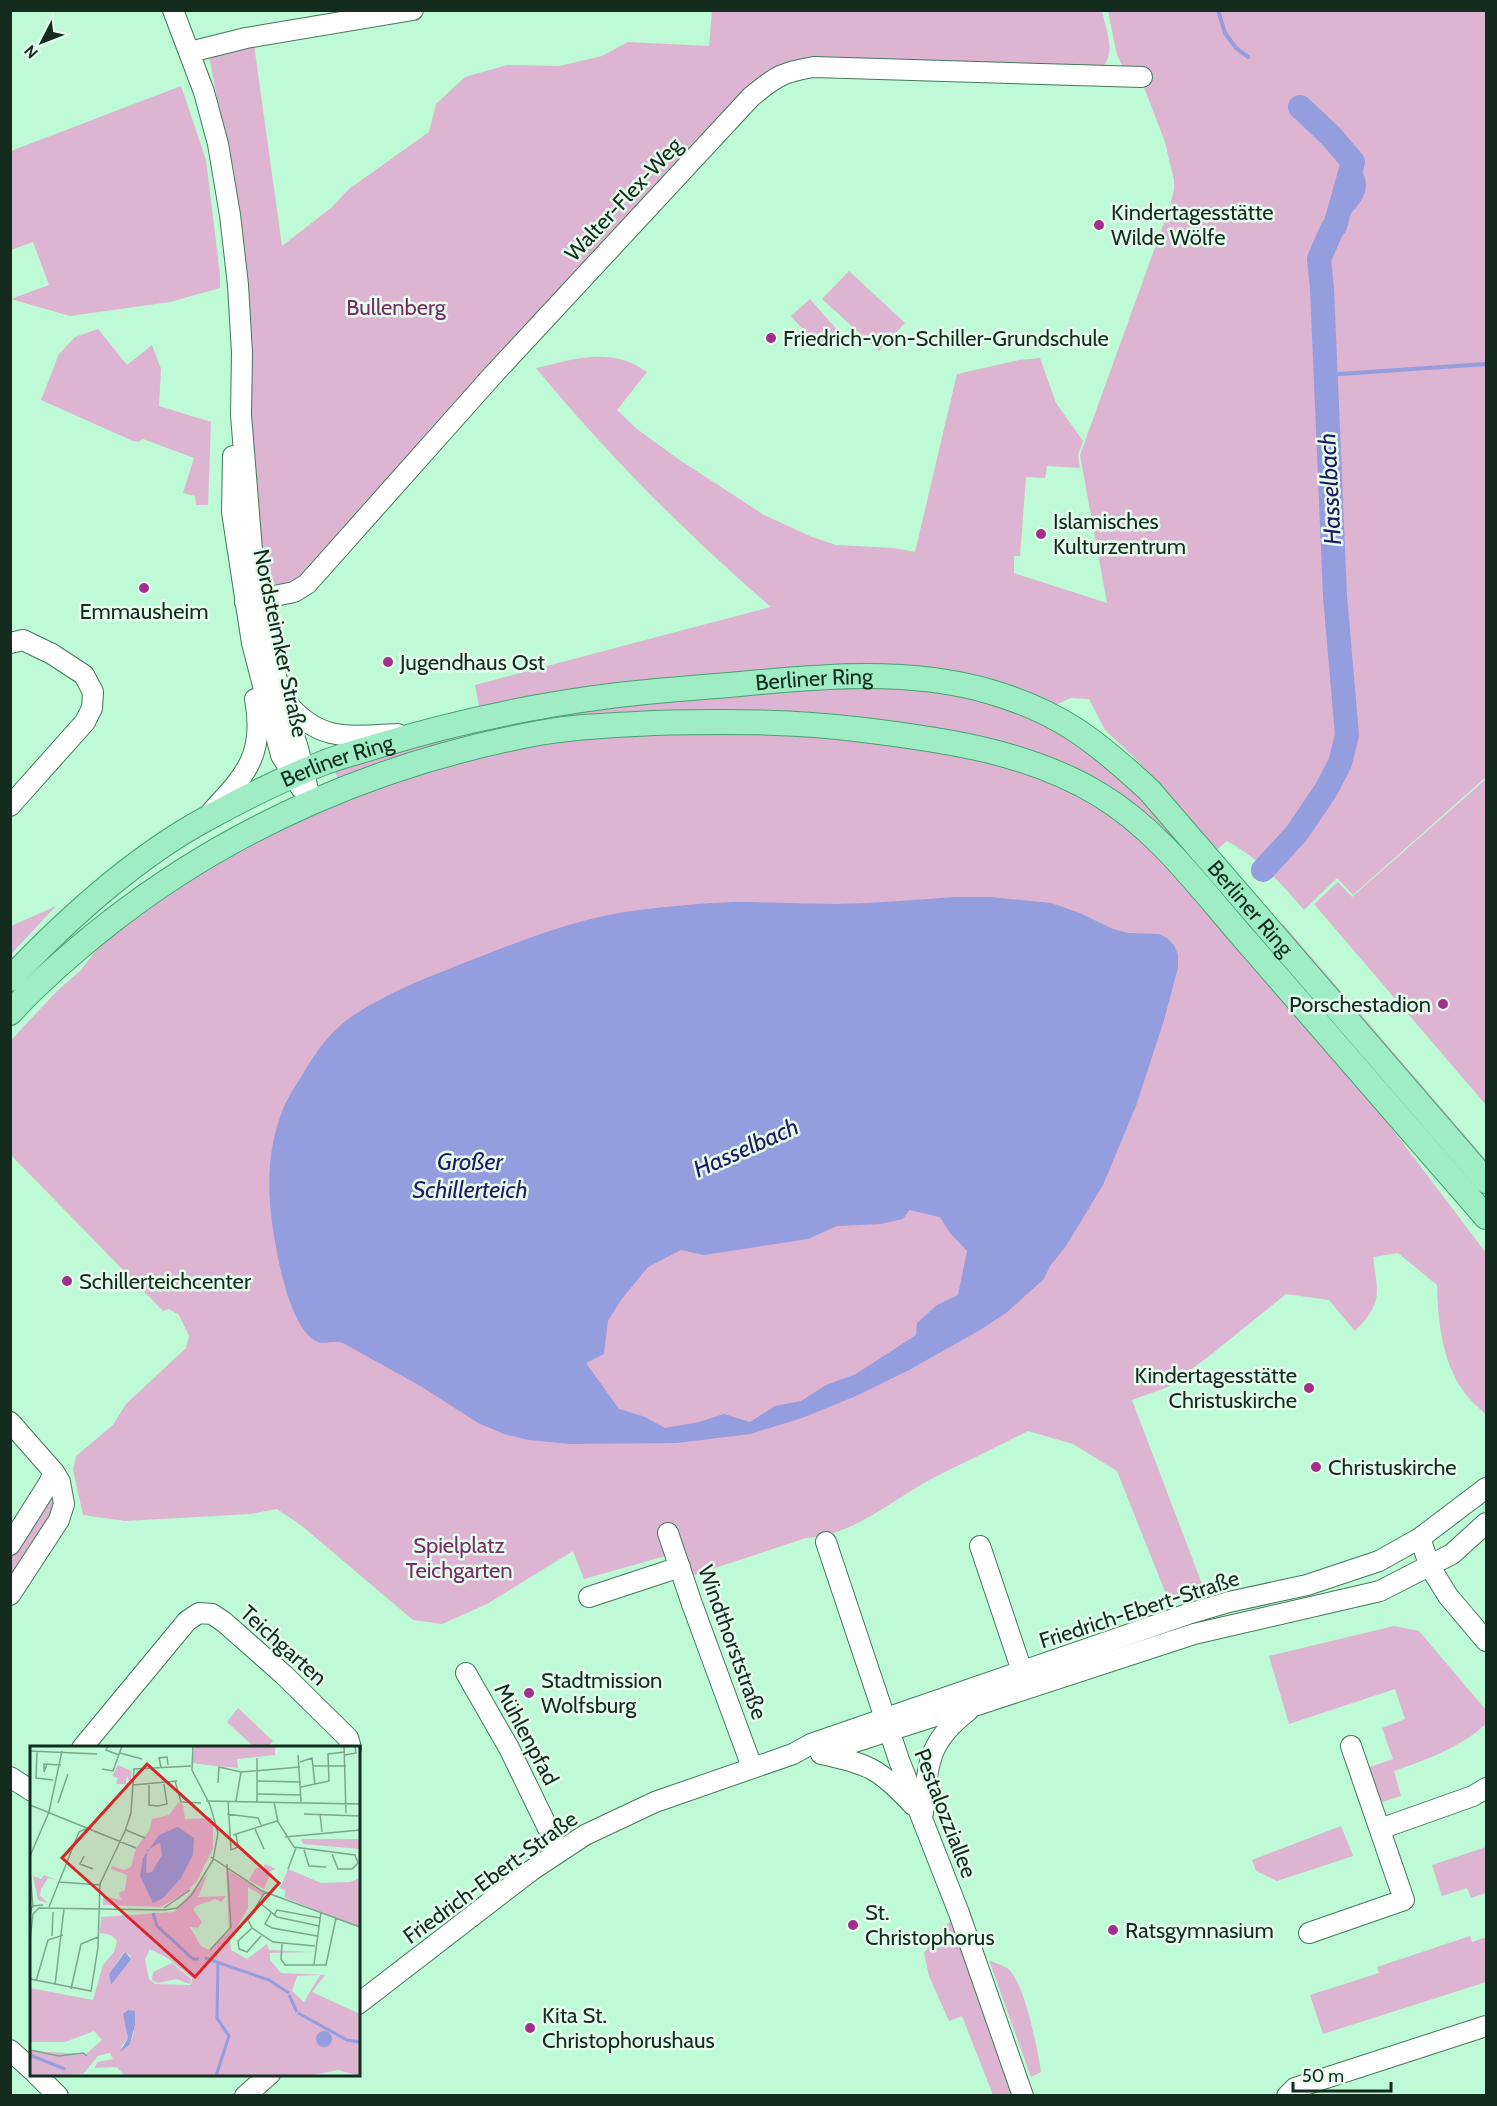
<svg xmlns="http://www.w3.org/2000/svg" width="1497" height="2106" font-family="Cabin,sans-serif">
  <rect width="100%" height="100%" fill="#befad5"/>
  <g fill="#ddb4d1">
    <path d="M712 11H1102C1107 34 1118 56 1097 73L786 65 303 578 276 586 259 554 253 475 248 313 238 209 209 56 254 45 282 246 331 208 349 189 429 132 436 104 465 77 507 65 559 66 602 56 628 42 709 46Z"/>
    <path d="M1108 11H1486V777L1353 895 1337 878 1304 910C1281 883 1258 858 1227 841L1213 853 1136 759 1105 730 1089 699 1071 698 1053 706 1000 686 685 678 479 706 475 685 771 607C686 534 607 454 536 368 574 359 612 346 647 372L617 410 637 429 678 459 764 515 812 537 836 545 894 548 915 552 957 374 1019 360 1040 358 1056 403 1083 441 1078 455 1080 468 1047 466 1045 478 1026 477 1020 556H1014V573L1107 603 1080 455 1170 206 1174 189V180L1165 142 1142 82 1122 65 1117 55Z"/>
    <path d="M181 86 206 160 220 275V288L170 302 70 316 11 299 49 285 33 242 11 250V151Z"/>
    <path d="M849 271 905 323 879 351 822 299Z"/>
    <path d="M810 299 839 332 820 349 791 316Z"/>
    <path d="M98 329 127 365 152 345 161 369 159 406 211 422 208 505H196L195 496 183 493 194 458 143 439 138 442 133 441 41 400 59 354 75 337Z"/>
    <path d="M908 684 1029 712 1120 773 1201 869 1135 809 1018 751 619 717 339 782 334 769 485 726 694 693Z"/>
    <path d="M737 732 831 737 941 751 1028 772 1087 797 1148 843 1365 1093 1486 1253V1415C1479 1408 1470 1400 1464 1392 1442 1362 1438 1321 1437 1285L1398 1253 1373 1257C1378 1295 1383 1302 1355 1331L1329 1300 1286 1294 1213 1353 1168 1387 1132 1400 1205 1592 1170 1604 1117 1471 1073 1444 1028 1431C997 1447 965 1462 933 1478 893 1499 853 1536 806 1538L685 1578 676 1553 584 1579 573 1551 487 1604 442 1624 413 1620 302 1526 277 1509 250 1514 125 1521 83 1515 73 1470 76 1456 113 1425 126 1404 186 1348 189 1336 179 1315 169 1309 163 1311 11 1155 10 1042 14 1037 58 990 80 971 109 934 173 883 339 798 439 765 521 748 634 733Z"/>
    <path d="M1486 779V1105L1314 904 1338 882 1352 897Z"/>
    <path d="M56 906 11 954V926Z"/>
    <path d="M1283 924 1486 1160V1169L1282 928Z"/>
    <path d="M51 1487 59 1504 11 1589 10 1554Z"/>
    <path d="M1394 1626 1419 1631 1486 1710V1724C1459 1748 1428 1759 1394 1771L1401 1796 1376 1804 1364 1769 1393 1759 1382 1728 1405 1719 1395 1689 1289 1724 1269 1656Z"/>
    <path d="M238 1708 273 1741 267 1747H254L227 1722Z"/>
    <path d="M1341 1826 1353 1856 1277 1881 1256 1871 1252 1860Z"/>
    <path d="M1486 1847V1893L1471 1898 1467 1888 1442 1896 1432 1865Z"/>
    <path d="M950 1921 1014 2092 1009 2095H993L962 2016 949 2021 929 1976 924 1953Z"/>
    <path d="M1470 1936 1472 1942 1486 1937V1982L1323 2034 1310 1995 1379 1973 1377 1967Z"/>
    <path d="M989 1960C995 1963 1002 1965 1007 1968 1024 1979 1038 2051 1041 2072L1031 2077Z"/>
  </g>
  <g fill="#949ddd" fill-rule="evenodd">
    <path d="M1353 162C1381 185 1358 210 1335 226L1330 206 1348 169Z"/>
    <path d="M954 897H991L1051 903 1080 913 1113 929 1128 933 1159 934 1167 938 1174 945 1178 955V968L1164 1020 1136 1106 1103 1185 1066 1246 1050 1266 1044 1279 1006 1313 980 1330 909 1370 856 1396 802 1418 750 1434 677 1443 571 1444 529 1440 504 1434 478 1423 422 1387 343 1343C334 1340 322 1346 314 1340 288 1323 276 1251 272 1222 267 1183 268 1145 284 1107 289 1095 297 1084 304 1072 317 1050 332 1029 354 1015 390 991 433 975 474 959 528 938 581 917 639 910 671 906 703 903 735 902 769 902 803 904 837 904 876 903 915 900 954 897ZM909 1210 940 1217 950 1233 967 1251 958 1295 937 1305 917 1323 916 1335 856 1374 826 1385 801 1401 775 1406 750 1422 724 1414 699 1422 665 1428 645 1417 619 1409 586 1363 604 1354 608 1321 621 1300 648 1267 681 1250 704 1255 808 1239 837 1226 881 1224 903 1219Z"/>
  </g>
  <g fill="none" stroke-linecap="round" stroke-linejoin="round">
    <g stroke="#949ddd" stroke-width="4">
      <path d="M1218 10 1225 33 1236 48 1248 57"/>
      <path d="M1325 375 1486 364"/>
    </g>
    <path stroke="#949ddd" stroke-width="24" d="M1263 870 1297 833 1326 790 1340 763 1347 735 1335 596 1322 288 1319 259 1332 229 1335 226 1353 162 1330 135 1300 107"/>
    <defs>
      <g id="minor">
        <path d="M173 10 204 92 218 144 230 215 238 285 242 353 241 415 252 550 267 641 281 695 298 748 311 802"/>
        <path d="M190 52 246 38 413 10"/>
        <path d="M233 456 232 512 252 643 281 755 301 788"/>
        <path d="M245 602 294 592 307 584 493 375 751 97C776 76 783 72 814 67L1142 77"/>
        <path d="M10 643 23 640 52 654 84 675 93 692 92 708 85 722 10 806"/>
        <path d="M286 702C320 743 349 736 398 734"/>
        <path d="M212 811C247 774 265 753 255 699"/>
        <path d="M10 1422 54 1472 60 1482 64 1504 59 1520 10 1595"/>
        <path d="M668 1533 692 1604 752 1767"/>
        <path d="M1420 1538 1430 1567 1448 1596 1486 1641"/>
        <path d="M826 1542 899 1760 959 1913 1023 2096"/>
        <path d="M10 1545 49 1483 54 1472"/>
        <path d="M980 1546 1026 1683"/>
        <path d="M589 1597 680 1567"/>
        <path d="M466 1673 509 1748 559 1851"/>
        <path d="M842 1746 963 1707 977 1705 1194 1634 1380 1591 1452 1554 1486 1523"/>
        <path d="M82 1748 187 1621 199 1613 212 1614 224 1622 284 1675 348 1738 351 1748"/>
        <path d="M821 1754C869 1764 880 1769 913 1805"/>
        <path d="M10 1777 32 1791"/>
        <path d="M923 1813C928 1765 927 1742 968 1711"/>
        <path d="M1380 1829 1473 1796 1486 1788"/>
        <path d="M1309 1933 1404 1900 1351 1746"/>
        <path d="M358 2004 532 1870 585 1835 655 1802 793 1754 811 1744 1188 1614 1229 1602 1307 1585 1379 1561 1420 1538 1486 1488"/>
        <path d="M10 2050 32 2070"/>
        <path d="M36 2074 58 2096"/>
        <path d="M245 2096 270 2074"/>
        <path d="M1287 2096 1295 2088 1486 2026"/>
      </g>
      <g id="major">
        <path id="s1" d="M10 979C66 920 133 859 204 820 242 799 282 779 323 763 340 756 359 752 377 746 452 723 532 706 610 696 649 691 689 688 729 685 815 677 906 667 991 692 1060 712 1096 741 1149 790L1486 1181"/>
        <path d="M10 1013C40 980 74 951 108 924 234 825 382 762 539 733 576 726 616 725 653 723 724 721 794 721 864 730 945 740 1030 752 1100 795 1160 831 1203 892 1249 944 1328 1035 1407 1126 1486 1217"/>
      </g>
    </defs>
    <use href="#minor" stroke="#417959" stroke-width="22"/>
    <use href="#major" stroke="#45a270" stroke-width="26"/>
    <use href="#minor" stroke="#fff" stroke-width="20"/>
    <use href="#major" stroke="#9fedc4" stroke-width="24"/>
  </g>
  <g fill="#a22f8b" stroke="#e6fdee" stroke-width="2">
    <circle cx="1099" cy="225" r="6"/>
    <circle cx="771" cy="338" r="6"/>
    <circle cx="1041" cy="534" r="6"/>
    <circle cx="144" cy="588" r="6"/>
    <circle cx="388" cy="662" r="6"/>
    <circle cx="1443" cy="1004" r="6"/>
    <circle cx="67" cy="1281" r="6"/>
    <circle cx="1309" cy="1388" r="6"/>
    <circle cx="1316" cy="1467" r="6"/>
    <circle cx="529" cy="1693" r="6"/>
    <circle cx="853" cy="1925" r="6"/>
    <circle cx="1113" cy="1930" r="6"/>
    <circle cx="530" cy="2028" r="6"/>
  </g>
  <g text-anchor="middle" stroke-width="5" stroke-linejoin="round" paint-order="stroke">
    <g font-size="22" fill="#142c1e" stroke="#e6fdee">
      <text transform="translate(623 199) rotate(-47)" y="8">Walter-Flex-Weg</text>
      <text transform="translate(281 643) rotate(78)" y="8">Nordsteimker Straße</text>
      <text dy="8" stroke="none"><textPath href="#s1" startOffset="884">Berliner Ring</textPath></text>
      <text dy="8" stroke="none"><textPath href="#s1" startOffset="398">Berliner Ring</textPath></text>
      <text dy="8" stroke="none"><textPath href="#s1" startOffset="1406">Berliner Ring</textPath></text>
      <text transform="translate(1139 1609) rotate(-18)" y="8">Friedrich-Ebert-Straße</text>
      <text transform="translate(733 1642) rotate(70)" y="8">Windthorststraße</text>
      <text transform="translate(284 1645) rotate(42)" y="8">Teichgarten</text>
      <text transform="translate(527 1734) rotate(62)" y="8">Mühlenpfad</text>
      <text transform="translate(946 1813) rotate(69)" y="8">Pestalozziallee</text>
      <text transform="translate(490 1877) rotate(-36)" y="8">Friedrich-Ebert-Straße</text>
    </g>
    <g font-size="22" fill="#142c1e" stroke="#e6fdee" text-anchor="start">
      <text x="1111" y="220">Kindertagesstätte<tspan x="1111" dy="25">Wilde Wölfe</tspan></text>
      <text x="783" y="346">Friedrich-von-Schiller-Grundschule</text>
      <text x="1053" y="529">Islamisches<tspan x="1053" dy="25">Kulturzentrum</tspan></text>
      <text x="144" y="619" text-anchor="middle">Emmausheim</text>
      <text x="400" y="670">Jugendhaus Ost</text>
      <text x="1431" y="1012" text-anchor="end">Porschestadion</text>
      <text x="79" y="1289">Schillerteichcenter</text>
      <text x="1297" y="1383" text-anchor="end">Kindertagesstätte<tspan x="1297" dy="25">Christuskirche</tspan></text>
      <text x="1328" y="1475">Christuskirche</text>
      <text x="541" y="1688">Stadtmission<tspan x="541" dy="25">Wolfsburg</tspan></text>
      <text x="865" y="1920">St.<tspan x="865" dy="25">Christophorus</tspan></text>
      <text x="1125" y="1938">Ratsgymnasium</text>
      <text x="542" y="2023">Kita St.<tspan x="542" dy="25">Christophorushaus</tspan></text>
    </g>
    <g font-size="22" fill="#752c65" stroke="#e6fdee">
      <text x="396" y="315">Bullenberg</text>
      <text x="459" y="1553">Spielplatz<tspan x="459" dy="25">Teichgarten</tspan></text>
    </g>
    <g font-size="24" font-style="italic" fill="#1e1a64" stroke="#e6fdee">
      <text transform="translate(1330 489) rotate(-93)" y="8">Hasselbach</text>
      <text transform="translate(746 1148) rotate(-24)" y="8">Hasselbach</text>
      <text x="470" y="1170">Großer<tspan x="470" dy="28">Schillerteich</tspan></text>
    </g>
  </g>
  <g transform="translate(30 1746)">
    <rect width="330" height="330" fill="#befad5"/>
    <path d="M165 0H245V9L207 13 208 22 177 19 162 17ZM88 19 102 25 100 38 97 29 96 38H86L88 32 82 30ZM149 56 153 59 155 73 182 72 183 79V102L167 135 156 147 131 161 73 159V150L91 154 89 147 95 144 97 129 81 123 82 120 94 124 101 121 106 102 119 85 122 73 139 69ZM271 93H330V103L273 98ZM235 118 246 123 241 125 234 143 219 134 225 123 230 121 232 125ZM196 123 234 147 232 150 218 141V162L200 193 201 204 217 213 237 198 239 204 285 206 240 207V214L251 227 295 229 282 246 330 268V330L308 324 279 330H95L87 321 64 322 68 316 83 313 80 307 68 310 53 328 0 330V305L56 308 72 294 64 285 35 296H0V242L63 254 73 219 84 206 87 195 81 189 70 187 71 171 144 166 178 127 168 151 196 150 191 156 186 153 168 159 163 163 172 176 168 182 160 181 171 200 179 204 199 185ZM120 203 139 213 162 232 161 239 125 238 119 233 115 213ZM94 206 101 210 81 239 79 228ZM290 229 274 256 262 245 267 230ZM96 265 104 286 100 298 90 302 98 292ZM258 123 291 137 320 136 330 132V182L254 151 256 145 250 142ZM14 129 27 134 18 132 11 143 10 150 18 157 8 154 3 130 11 133ZM142 217 161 233 160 238 147 233 128 237 122 234 123 226Z" fill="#ddb4d1" fill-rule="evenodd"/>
    <path d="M148 81 164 92 163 109 151 132 133 152 123 157 110 130 113 112 129 89ZM130 97 132 109 122 126 116 127 117 104ZM95 206 101 213 81 239 79 228ZM98 264 105 265V278L100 298 90 306 98 292 93 268ZM286 293a8 8 0 1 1 16 0a8 8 0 1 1-16 0Z" fill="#949ddd" fill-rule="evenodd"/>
    <path fill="none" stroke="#949ddd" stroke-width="3" d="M123 167 127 180 163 213H169M175 212 239 234 259 247M259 249 267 266M268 267 317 294 330 296M0 309 35 323M186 330 199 290 187 272 188 217"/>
    <path fill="none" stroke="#7aa88c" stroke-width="1.5" d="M78 0 76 4 89 9M314 0 316 67M0 5 67 8M7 5 6 32 23 34M90 7 112 13M268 9 271 56M315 9 326 7 325 0M270 16 282 12 285 39M17 18 14 26V18L31 19M283 20H316M131 21 129 12 137 11 138 19M72 23 83 25 92 0M211 26 270 21M145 35 151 56 171 57M228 35 271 36M299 35 298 8 315 6M188 37 189 21 211 26M103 39 147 35M119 39V59L128 60 137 58 134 38M271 41 299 35M228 48 271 49M176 55 330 58M198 55 201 104 208 101 206 88M206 55 211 26M227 56V12M244 56 248 76 264 101 325 109 328 117 322 123H308L302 108M28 57 38 28M0 59 106 102M197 68 228 72 232 81M274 68 330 70M290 68 292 86M225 83 234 103M96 84 115 92M94 88 101 67 104 23 161 20M203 89 247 75M255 91 330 84M274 104 279 120 296 121M0 110 19 66 32 5M54 110 50 118 63 123M181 111 232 145 330 181M258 123 266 102M0 125 3 162M29 136 71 139M235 146 218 174 222 182 243 196 285 200M229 156 247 171 289 180M19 161 49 86 57 82M134 162 160 144M241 167 235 178 242 182 287 190M0 169 2 160 13 159M244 170 247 164 290 172M222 182 208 195 209 203 217 206 231 190M22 190 23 166M0 195 3 168 9 162 135 164 147 162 161 150 183 114 188 87 180 59 162 24 163 0M252 198 251 213 255 219H296L306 172M180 204 201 181 197 118M284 218 291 166M0 233 61 245 68 201 70 138 94 87M6 235 18 194 33 189M25 239 34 163M41 243 51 198 68 191M0 304 29 310 53 307 57 310"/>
    <path fill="#d62828" fill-opacity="0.15" stroke="#d62828" stroke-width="3" d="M117 18 249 137 165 231 32 112Z"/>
    <rect width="330" height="330" fill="none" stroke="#142c1e" stroke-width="3"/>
  </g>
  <rect width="1497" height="2106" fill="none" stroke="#142c1e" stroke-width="24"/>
  <g transform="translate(42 42) rotate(228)" stroke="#e6fdee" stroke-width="4.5" paint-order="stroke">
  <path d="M0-4.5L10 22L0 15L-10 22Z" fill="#142c1e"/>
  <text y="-9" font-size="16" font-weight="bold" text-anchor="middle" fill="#142c1e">N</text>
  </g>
  <path d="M1293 2082v9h98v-9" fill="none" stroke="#142c1e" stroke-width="3"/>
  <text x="1302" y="2082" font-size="18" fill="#142c1e" stroke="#e6fdee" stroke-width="4.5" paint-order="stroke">50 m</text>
</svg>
